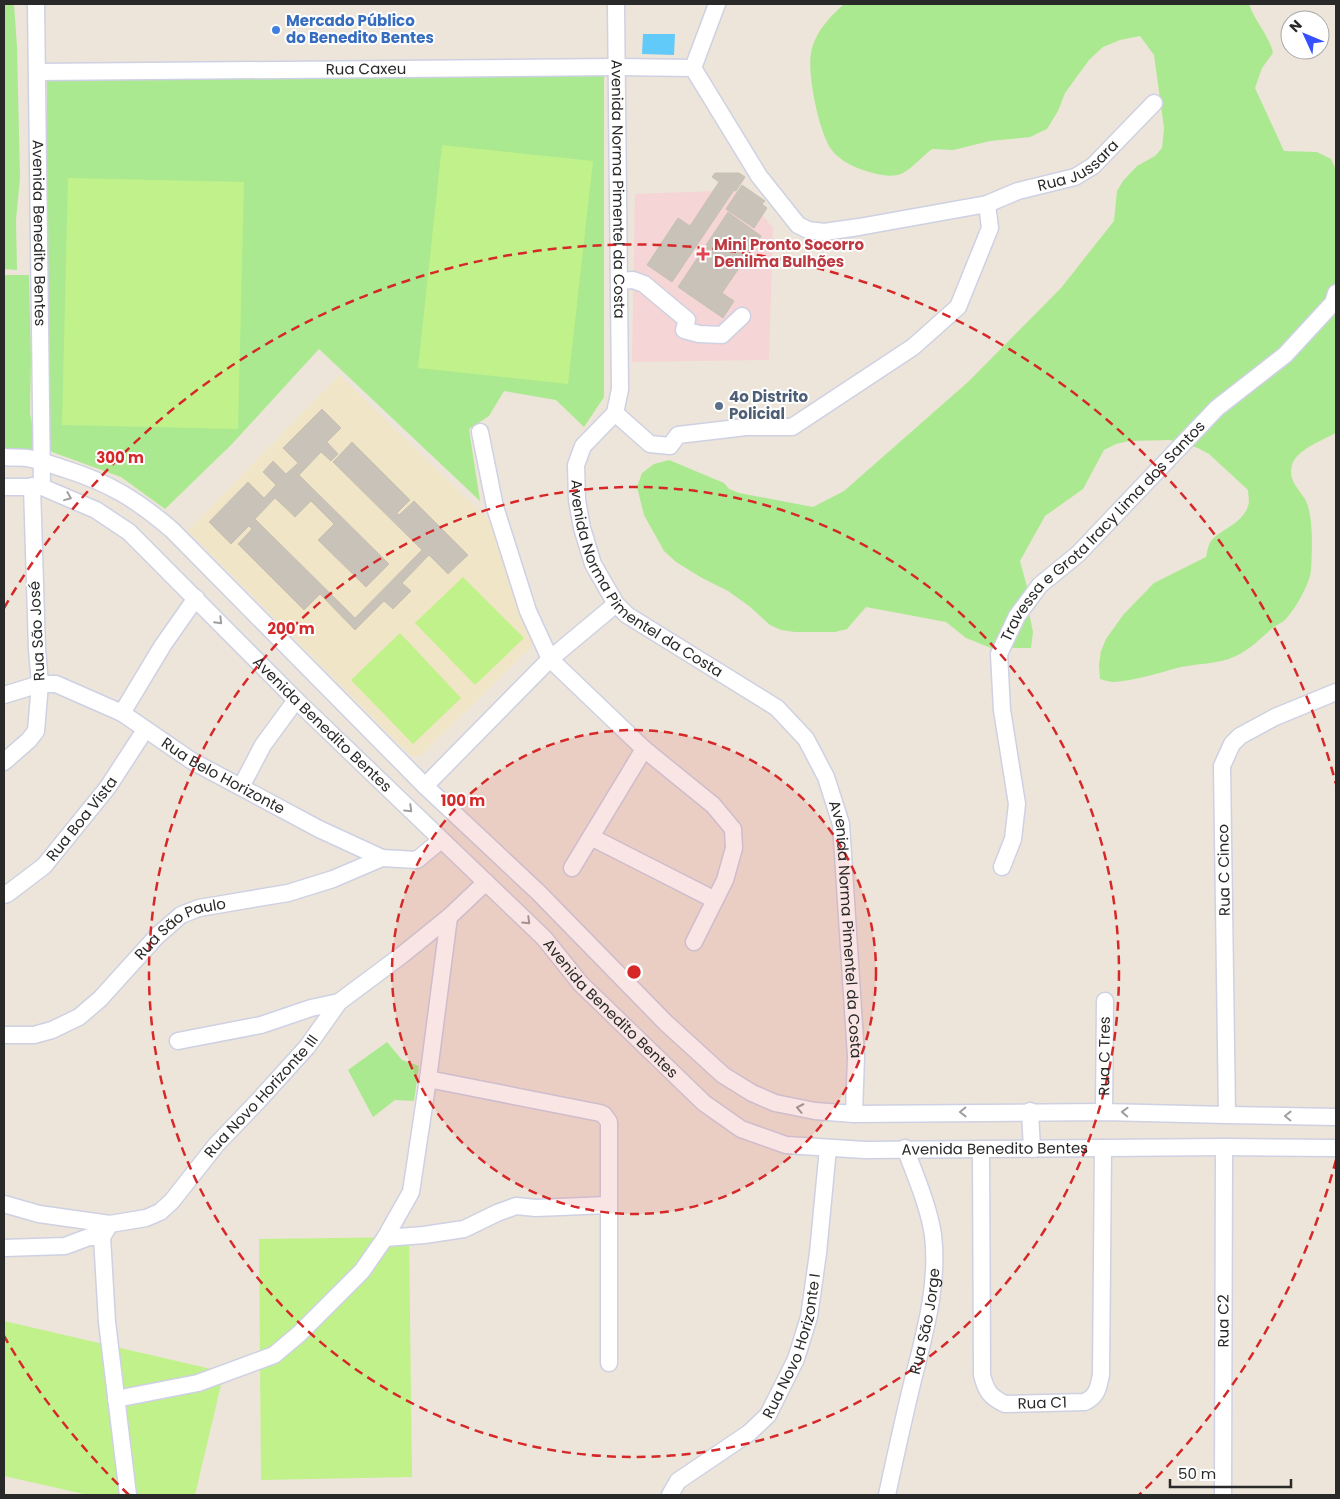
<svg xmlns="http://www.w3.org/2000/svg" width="1340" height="1499" font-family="Poppins,sans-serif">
  <rect width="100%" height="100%" fill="#ede5d9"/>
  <path fill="#f0e5c6" d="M339 375 492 523 533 645 420 756H412L408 753 188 531Z"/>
  <path fill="#f5d5d5" d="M742 190 773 228 769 360 632 362 635 194Z"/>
  <g fill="#aae990">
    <path d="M4 4H14L17 47 20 178 16 220 17 270 4 269Z"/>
    <path d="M844 4H1249C1255 22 1269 35 1273 53L1262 68 1255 88 1284 151 1317 152 1331 159 1336 170V433C1323 440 1296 450 1292 465 1288 480 1298 488 1305 499 1314 516 1312 551 1311 570 1310 584 1294 611 1285 620 1280 624 1274 626 1269 631 1259 640 1249 650 1236 656 1217 665 1194 663 1173 669 1157 674 1131 681 1114 682 1110 682 1104 680 1100 679L1099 665 1101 651 1106 639 1123 615 1154 583 1206 557C1207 554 1207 549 1209 545 1214 531 1242 526 1248 506 1250 502 1248 495 1248 490L1209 454 1198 448 1170 440 1129 441 1116 444 1104 450 1083 489 1045 516 1020 561 1027 587V603L1033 632 1031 648H991L966 638 946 622 866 607 847 629 835 632H795L781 630 770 625 749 606 728 591 702 578 676 562 664 551 644 515 637 487 642 473 654 464 669 460 724 483 729 489 739 493 813 507 844 491 968 382 1061 288 1114 221 1117 191 1123 181 1137 166 1155 156 1162 148 1164 128 1154 55 1140 36 1120 40 1103 47 1089 60 1065 93 1058 111 1047 129 1030 137 990 141 953 150 932 149C924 155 911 169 903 173 893 178 879 175 869 172 856 168 839 161 831 149 819 132 807 74 811 53 815 32 829 18 844 4Z"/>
    <path d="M604 75V397L584 427 556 400 504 391 489 416 469 429 480 501 319 349 231 445 165 509 121 477 52 452 47 443V78Z"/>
    <path d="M4 275H29L31 358 30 413 33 429 32 452 4 451Z"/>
    <path d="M387 1042 402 1060 419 1066 414 1101 395 1100 373 1117 348 1070Z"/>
  </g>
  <g fill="#c1f18b">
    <path d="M442 145 593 161 568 384 418 368Z"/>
    <path d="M68 178 244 182 238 429 62 425Z"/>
    <path d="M463 577 524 638 475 685 415 623Z"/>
    <path d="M400 633 461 698 413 744 351 680Z"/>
    <path d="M409 1237 412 1477 261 1480 259 1239Z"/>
    <path d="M4 1321 224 1372 195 1495H88L4 1476Z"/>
  </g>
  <path fill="#62caf9" d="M643 34H675L674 55 642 54Z"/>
  <g fill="#c8c2b9" stroke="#c8c1b3">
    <path d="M715 173H739L745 177 736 191 734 190 672 282 647 265 678 218 690 226 719 182 712 177Z"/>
    <path d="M742 185 765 201 762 204 767 208 754 228 726 209Z"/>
    <path d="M728 212 761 236 722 293 734 301 723 318 678 287Z"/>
    <path d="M322 409 341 428 327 442 338 454 331 461 321 452 299 475 389 564 366 587 318 540 334 524 311 501 295 517 275 498 255 519 355 618 422 550 333 462 352 442 410 500 397 513 399 515 414 501 468 555 448 574 429 555 402 583 411 591 393 609 384 601 355 630 320 594 304 610 238 544 252 529 249 526 231 544 209 522 248 482 264 498 276 485 263 472 273 461 286 474 298 463 283 448Z"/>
  </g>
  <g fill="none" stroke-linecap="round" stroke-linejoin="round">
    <defs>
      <g id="minor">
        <path id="s1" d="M36 4 42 487"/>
        <path id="s2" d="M616 4 620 389 615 413 583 446 576 465 577 500 582 528 593 564 616 604 627 615 777 708 806 739 826 777 841 824 856 1056 854 1114"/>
        <path id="s3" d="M693 68 759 176 798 225 808 230 824 232 859 227 987 204 1018 191 1075 177 1093 166 1154 103"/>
        <path d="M693 68 717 4"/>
        <path id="s4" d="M37 72 617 67 693 68"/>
        <path d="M619 281 633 280 644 284 687 320 684 330 699 334 722 335 742 316"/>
        <path d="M615 413 650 444 670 446 678 435 746 427H792L913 347 958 307 990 228 987 204"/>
        <path d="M480 432 495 507 528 611 550 659 644 749 713 805 733 829 734 848 725 880 694 942"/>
        <path d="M4 457C11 458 20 457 27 458 40 460 52 465 65 469 109 483 136 499 172 530L425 786 539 893 666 1023 723 1075 752 1093 775 1103 815 1111 854 1114 1104 1112 1227 1115 1336 1117"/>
        <path id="s5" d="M4 487H42L96 510 129 532 296 700 544 938 581 984 704 1103 741 1129 786 1145 865 1150 1224 1147 1336 1148"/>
        <path id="s6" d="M4 695 40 684H56L122 713 192 761 319 829 382 858 417 860 441 840"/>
        <path d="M122 713 163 645 196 598"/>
        <path d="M4 762 29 740 36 731 40 684 37 649 32 486"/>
        <path d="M425 786 550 659 616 604"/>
        <path d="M241 787 263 745 296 700"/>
        <path d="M591 837 715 900"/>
        <path id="s7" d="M1002 867 1013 839 1017 804 1002 710 999 654 1017 616 1040 585 1078 554 1217 408 1285 355 1333 303 1336 293"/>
        <path d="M572 868 644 749"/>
        <path id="s8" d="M4 895 7 894 44 866 108 787 145 730"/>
        <path id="s9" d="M4 1035H34L52 1030 79 1017 100 999 157 936 181 915 199 908 288 893 333 879 382 858"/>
        <path d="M178 1041 261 1025 311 1008 339 1002"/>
        <path d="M428 1079 600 1113 604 1115 609 1122V1363"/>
        <path d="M1030 1111 1032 1149"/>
        <path id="s10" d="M1104 1112 1105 1001"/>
        <path d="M1227 1115 1222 766 1232 744 1240 736 1275 717 1336 692"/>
        <path id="s11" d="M981 1149 982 1375C986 1391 990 1397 1005 1404L1085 1402C1098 1395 1098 1388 1101 1375L1103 1148"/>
        <path id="s12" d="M4 1204 39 1214 110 1224 146 1218 160 1212 172 1201 216 1145 259 1100 307 1047 339 1002 402 955 449 917 486 882"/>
        <path d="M102 1237 107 1322 128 1495"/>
        <path d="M385 1238 424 1235 464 1229 497 1213 516 1206 536 1208 608 1205"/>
        <path d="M4 1248 65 1246 89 1237H102L107 1229"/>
        <path d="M116 1399 198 1383 274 1355 299 1334 362 1271 385 1238 411 1192 428 1079 449 917"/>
        <path id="s13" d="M670 1495 678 1481 749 1433 768 1415 796 1359 809 1317 818 1253 828 1148"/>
        <path id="s14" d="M887 1495C895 1458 903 1421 912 1384 924 1335 939 1286 933 1235 929 1207 915 1175 905 1148"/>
        <path id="s15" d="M1223 1495 1224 1147"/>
      </g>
    </defs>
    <use href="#minor" stroke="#ced1e3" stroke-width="19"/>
    <use href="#minor" stroke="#fff" stroke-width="16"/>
  </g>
  <defs><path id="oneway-chevron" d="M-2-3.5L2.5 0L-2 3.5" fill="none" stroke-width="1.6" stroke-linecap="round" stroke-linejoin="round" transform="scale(1.25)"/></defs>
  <g stroke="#9f9f9f">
    <use href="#oneway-chevron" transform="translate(68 497) rotate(22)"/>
    <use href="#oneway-chevron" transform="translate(219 621) rotate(45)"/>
    <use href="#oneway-chevron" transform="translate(409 809) rotate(44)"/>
    <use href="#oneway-chevron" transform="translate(527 921) rotate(44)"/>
    <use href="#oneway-chevron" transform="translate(800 1108) rotate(-168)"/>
    <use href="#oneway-chevron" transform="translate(963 1112) rotate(179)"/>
    <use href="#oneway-chevron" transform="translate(1125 1112) rotate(-178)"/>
    <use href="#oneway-chevron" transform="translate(1288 1116) rotate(-179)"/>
  </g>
  <circle cx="634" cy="972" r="242" fill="#d62828" fill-opacity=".12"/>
  <g fill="none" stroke="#d62828" stroke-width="2.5" stroke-dasharray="9 6">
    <circle cx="634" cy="972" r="242"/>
    <circle cx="634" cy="972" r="485"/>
    <path d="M1336 1160A727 727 0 0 1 1139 1495M129 1495A727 727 0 0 1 4 1336M4 608A727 727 0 0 1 1336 784"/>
  </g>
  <circle fill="#3f7fe0" stroke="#fff" stroke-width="2" cx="276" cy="30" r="5"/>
  <path fill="#e0444e" stroke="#fff" stroke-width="2" d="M700.5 246.5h5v5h5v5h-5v5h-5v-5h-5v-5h5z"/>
  <circle fill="#5c6f8a" stroke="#fff" stroke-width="2" cx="719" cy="406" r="5"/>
  <g text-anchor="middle" stroke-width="4" stroke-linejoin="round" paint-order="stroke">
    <g font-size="15" font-weight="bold" fill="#366cbe" stroke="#fff" text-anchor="start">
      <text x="286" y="26">Mercado Público<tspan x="286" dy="17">do Benedito Bentes</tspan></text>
    </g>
    <g font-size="15" fill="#292929" stroke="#fff">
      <text dy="5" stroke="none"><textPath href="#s4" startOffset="329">Rua Caxeu</textPath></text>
      <text dy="5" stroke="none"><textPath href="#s3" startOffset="482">Rua Jussara</textPath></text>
      <text dy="5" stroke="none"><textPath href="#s2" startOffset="185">Avenida Norma Pimentel da Costa</textPath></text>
      <text dy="5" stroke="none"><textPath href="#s1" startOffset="229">Avenida Benedito Bentes</textPath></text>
      <text dy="5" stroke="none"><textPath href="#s7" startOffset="379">Travessa e Grota Iracy Lima dos Santos</textPath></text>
      <text dy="5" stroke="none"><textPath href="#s2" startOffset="620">Avenida Norma Pimentel da Costa</textPath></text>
      <text transform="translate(37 631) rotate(-93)" y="5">Rua São José</text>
      <text dy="5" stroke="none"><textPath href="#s5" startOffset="409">Avenida Benedito Bentes</textPath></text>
      <text dy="5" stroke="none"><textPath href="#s6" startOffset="245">Rua Belo Horizonte</textPath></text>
      <text dy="5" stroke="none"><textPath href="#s8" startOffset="110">Rua Boa Vista</textPath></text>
      <text transform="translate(1224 870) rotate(-91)" y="5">Rua C Cinco</text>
      <text dy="5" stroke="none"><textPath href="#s2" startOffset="1055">Avenida Norma Pimentel da Costa</textPath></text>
      <text dy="5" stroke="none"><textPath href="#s9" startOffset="216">Rua São Paulo</textPath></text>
      <text dy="5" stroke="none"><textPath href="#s5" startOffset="814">Avenida Benedito Bentes</textPath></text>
      <text dy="5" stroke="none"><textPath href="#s10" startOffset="56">Rua C Tres</textPath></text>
      <text dy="5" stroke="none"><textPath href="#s12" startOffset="314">Rua Novo Horizonte III</textPath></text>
      <text dy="5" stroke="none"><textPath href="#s5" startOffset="1249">Avenida Benedito Bentes</textPath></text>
      <text dy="5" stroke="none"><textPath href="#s14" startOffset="178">Rua São Jorge</textPath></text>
      <text dy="5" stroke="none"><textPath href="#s15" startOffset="174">Rua C2</textPath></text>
      <text dy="5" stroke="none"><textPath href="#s13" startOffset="202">Rua Novo Horizonte I</textPath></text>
      <text dy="5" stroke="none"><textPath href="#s11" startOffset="302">Rua C1</textPath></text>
    </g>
    <g font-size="15" font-weight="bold" fill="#be3a42" stroke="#fff" text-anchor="start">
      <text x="714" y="250">Mini Pronto Socorro<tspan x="714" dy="17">Denilma Bulhões</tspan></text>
    </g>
    <g font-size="15" font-weight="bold" fill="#4e5e75" stroke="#fff" text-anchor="start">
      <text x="729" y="402">4o Distrito<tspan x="729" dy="17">Policial</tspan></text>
    </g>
  </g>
  <circle cx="634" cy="972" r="8" fill="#d62828" stroke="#fff" stroke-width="2.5"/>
  <g font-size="15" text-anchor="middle" font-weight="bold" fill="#d62828" stroke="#fff" stroke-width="4" stroke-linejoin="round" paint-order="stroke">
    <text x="120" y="463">300 m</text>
    <text x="291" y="634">200 m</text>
    <text x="463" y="806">100 m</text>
  </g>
  <rect width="1340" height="1499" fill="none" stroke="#292929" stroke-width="10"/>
  <g transform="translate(1305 35) rotate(314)"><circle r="24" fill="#ffffff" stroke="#a9a9a9"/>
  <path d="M0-4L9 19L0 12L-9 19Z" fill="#3450ff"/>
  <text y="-8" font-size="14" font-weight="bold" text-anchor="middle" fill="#292929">N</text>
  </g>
  <path d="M1170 1479v8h121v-8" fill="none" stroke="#292929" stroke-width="2.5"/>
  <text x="1178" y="1479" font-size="15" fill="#292929" stroke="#ffffff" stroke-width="4" paint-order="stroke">50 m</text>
</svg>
